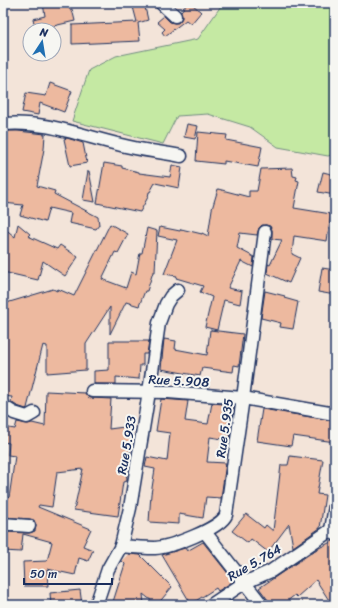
<svg xmlns="http://www.w3.org/2000/svg" width="338" height="608" font-family="Sriracha,sans-serif">
  <rect width="100%" height="100%" fill="#f3e4d9"/>
  <filter id="ink" filterUnits="userSpaceOnUse"><feTurbulence type="fractalNoise" baseFrequency=".025" numOctaves="2"/><feDisplacementMap in="SourceGraphic" scale="8" xChannelSelector="R" yChannelSelector="G"/><feConvolveMatrix kernelMatrix="1 2 1 2 8 2 1 2 1" color-interpolation-filters="sRGB"/></filter>
  <g filter="url(#ink)">
    <path fill="#c5e9a3" stroke="#708c80" d="M223 3H322L335 10V154L328 156 278 147 250 127 208 114 177 116 163 144 72 121 89 70 116 56 198 39Z"/>
    <g fill="#edb99f" stroke="#1b2f5e">
      <path d="M43 3H68L70 10 72 9 75 21 36 30 33 19 45 16Z"/>
      <path d="M132 3H144L148 20 138 23 140 41 72 44V25L137 22Z"/>
      <path d="M188 3H191L201 12 191 24 186 20 165 36 162 32 165 29 157 22 164 16 170 22 174 23H178L182 18 181 11Z"/>
      <path d="M50 83 72 91 64 112 40 103 38 115 22 112 26 93 46 96Z"/>
      <path d="M187 124 198 126 195 139 184 137Z"/>
      <path d="M3 131H18L45 134 44 149 37 186 55 191 54 194 98 217 99 225 96 229 69 223 71 213 49 208 45 222 20 215 23 205 3 203Z"/>
      <path d="M198 132 227 135 226 140 262 147 258 167 224 161V164L196 161Z"/>
      <path d="M67 138 83 143 87 163 70 166 64 139Z"/>
      <path d="M104 163 122 166V168L139 172V173L170 177 172 165 182 167 179 188 155 183 150 192H149L148 197 140 212 97 203Z"/>
      <path d="M292 168 293 176 297 177 296 180 299 181 294 208 331 214 327 241 294 236 292 254 300 258 289 283 267 273 268 264 270 265 282 240 272 239V230L270 226 266 225H262L259 228 257 235 240 233 237 248 254 257 253 267 241 261 228 288 242 291 240 304 224 300 217 330 205 327 212 297 200 292 203 286 176 278 177 276 164 274 177 240 158 236 160 227 180 231 181 229 202 234V233L208 236 212 209 218 189 249 197V191H257L261 169Z"/>
      <path d="M88 171H89L95 202 83 200Z"/>
      <path d="M323 172 335 175V195L318 192Z"/>
      <path d="M18 224 30 234 28 236 57 249 60 245 78 257 65 276 43 261 38 280 3 272V227L15 237Z"/>
      <path d="M110 224 128 234 118 253 115 252 102 279 126 288 131 272 136 274 140 253H142L147 228 157 231 155 272H153L147 291H145L139 306 126 302 110 334V307L86 344V370L47 373V346L43 345 27 408 26 409 17 406 11 402 12 397 3 396V304L53 289 57 291 58 289 74 296Z"/>
      <path d="M322 268 335 270V295L318 292Z"/>
      <path d="M265 291 285 296 284 298 298 302 293 329 280 327 281 323 261 318Z"/>
      <path d="M210 330 243 334 239 366 234 365 233 372 202 368 200 376 161 369 164 339 176 341 175 349 207 355Z"/>
      <path d="M109 341H149L147 354H143V365H140L139 379 116 377V384H94V371L109 370Z"/>
      <path d="M46 391 85 393 88 397 92 398 111 399 109 429 132 426 129 461H125L127 479V481L123 482 118 516 74 510 83 469 57 472 52 507 39 505 38 507 91 529 83 546 93 550 88 561 79 558 75 575 47 569 48 586H24L23 562 47 561 52 542 23 534 21 552 3 551V532L29 533 35 531 36 526 34 520 30 519 3 517V497L9 498 15 456 8 455 9 443 3 442V427L15 429 17 422 28 424 32 423 45 426Z"/>
      <path d="M161 399 188 401 185 421 208 424 212 403 234 405 229 440 210 437 207 462 226 463 221 498 206 497 203 518 179 514V524L149 522 151 494 155 469 145 467 147 457 167 461 170 433 156 431Z"/>
      <path d="M262 409 335 421V442L293 436 291 446 257 441Z"/>
      <path d="M290 456 323 460 317 494 325 495 320 528 293 547 289 524 268 552 251 539 248 543 232 531 246 514 264 528 266 525 273 531 281 465H288Z"/>
      <path d="M333 541H335V605H332L316 580 297 597 295 595 282 605H269L268 600 259 588 317 549Z"/>
      <path d="M203 542 234 581 218 591 216 588 191 604 162 555 185 548 187 551Z"/>
      <path d="M129 554 140 555 172 587 157 605 143 594 144 605H112L125 564 122 561Z"/>
      <path d="M80 590 82 605H51L50 593Z"/>
      <path d="M248 600 252 605H239Z"/>
    </g>
    <g fill="none" stroke-linecap="round" stroke-linejoin="round">
      <defs>
        <g id="street">
          <path d="M161 3 175 16"/>
          <path d="M3 124C44 120 82 136 121 145 140 150 161 152 181 156"/>
          <path d="M92 391 168 392 243 398 335 414"/>
          <path d="M3 406 14 413 27 417 34 413"/>
          <path d="M335 506 331 530 335 534"/>
          <path d="M3 524 29 526"/>
          <path d="M205 532 262 605"/>
          <path d="M121 546C132 547 144 548 155 548 170 547 220 529 226 515L243 398 265 232"/>
          <path d="M96 605 108 569 121 546 130 508 149 392 159 323 166 304 171 296 178 290"/>
          <path d="M211 605 244 583 271 571 331 530"/>
        </g>
      </defs>
      <use href="#street" stroke="#1b2f5e" stroke-width="15"/>
      <use href="#street" stroke="#f6f6f2" stroke-width="12"/>
    </g>
  </g>
  <g text-anchor="middle" stroke-width="4" stroke-linejoin="round" paint-order="stroke">
    <g font-size="13" fill="#1b2f5e" stroke="#f6f6f2">
      <text transform="translate(179 380) rotate(3)" y="5">Rue 5.908</text>
      <text transform="translate(224 428) rotate(-82)" y="5">Rue 5.935</text>
      <text transform="translate(126 445) rotate(-80)" y="5">Rue 5.933</text>
      <text transform="translate(254 562) rotate(-30)" y="5">Rue 5.764</text>
    </g>
  </g>
  <rect width="338" height="608" fill="none" stroke="#f6f6f2" stroke-width="16"/>
  <rect x="8" y="8" width="322" height="592" fill="none" stroke="#1b2f5e" stroke-width="1.5" filter="url(#ink)"/>
  <g transform="translate(42 42) rotate(12)"><circle r="19" fill="#f6f6f2" stroke="#9ea6b7"/>
  <path d="M0-3L7 15L0 10L-7 15Z" fill="#1f6fb2"/>
  <text y="-6" font-size="11" font-weight="bold" text-anchor="middle" fill="#1b2f5e">N</text>
  </g>
  <path d="M24 578v6h88v-6" fill="none" stroke="#1b2f5e" stroke-width="2"/>
  <text x="30" y="578" font-size="12" fill="#1b2f5e" stroke="#f6f6f2" stroke-width="3" paint-order="stroke">50 m</text>
</svg>
